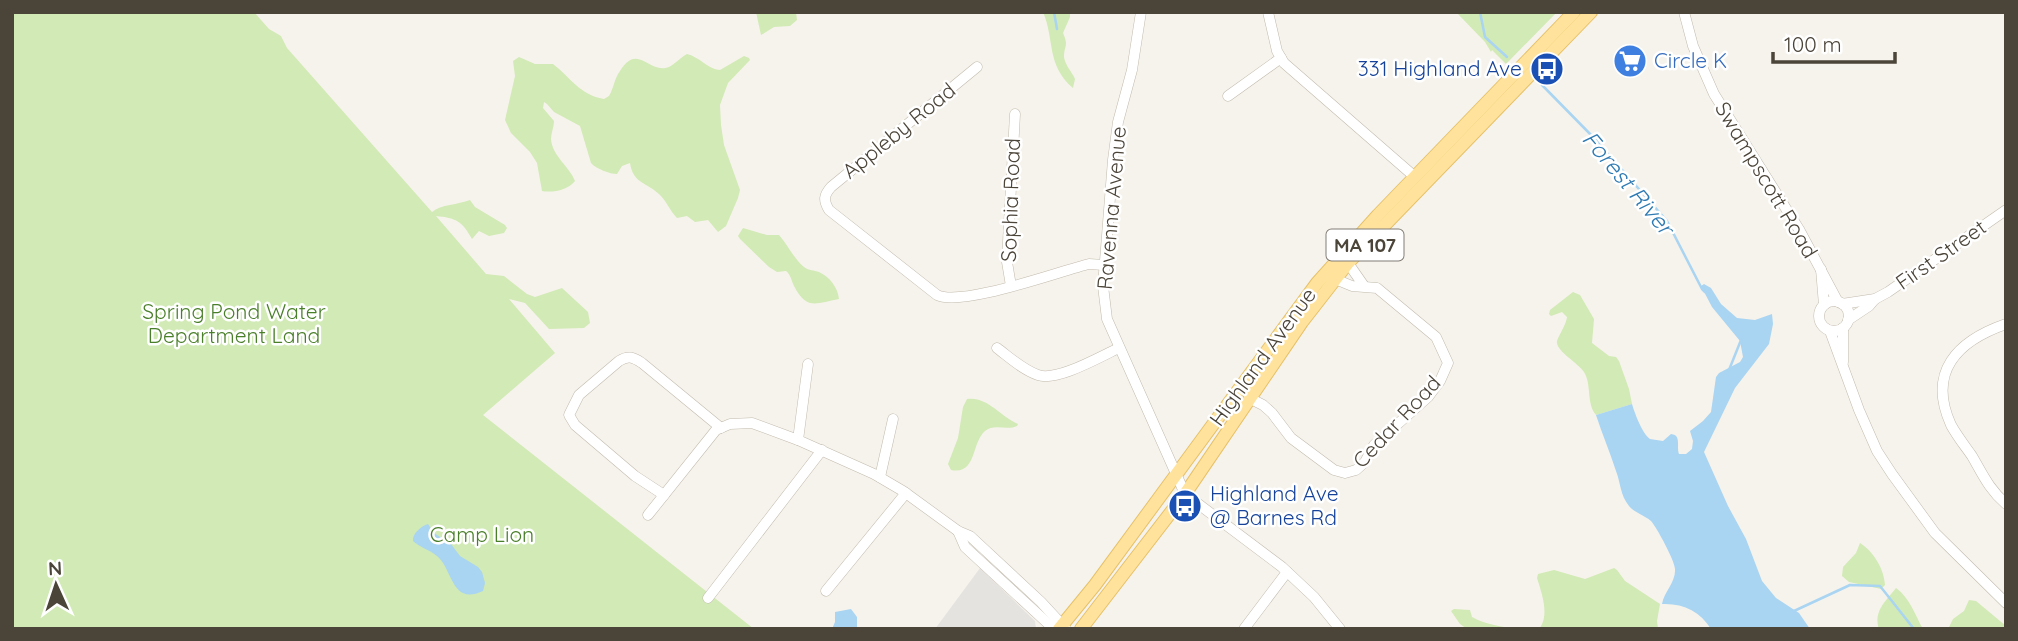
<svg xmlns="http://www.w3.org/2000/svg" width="2018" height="641" font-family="Quicksand,sans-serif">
  <rect width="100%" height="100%" fill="#f6f3ec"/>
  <g fill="#d2eab5">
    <path d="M12 12H254L269 29 281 36 287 48 432 212C441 204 458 205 470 200L475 207 505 225 507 228 504 233 489 236 479 231 472 239C462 221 456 218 436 216L486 274 504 276 527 294 535 297 562 288 588 312 590 323 584 328 549 329 525 303 509 299 555 353 483 415 754 629H12Z"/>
    <path d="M756 12H796L797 20 790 26 774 27 761 35Z"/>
    <path d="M1043 12H1070V17L1063 33C1069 47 1064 45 1064 57 1065 65 1072 72 1075 79L1073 88C1046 65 1055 40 1043 12Z"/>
    <path d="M1456 12H1557L1506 64 1492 50 1491 52 1485 42Z"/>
    <path d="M687 54C700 57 707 69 720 70L744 56 749 58 750 60 728 83 720 105 721 125 724 145 740 190 738 198 726 226 718 232 708 220 695 222 687 216 677 218C670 211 667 202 660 195 647 182 633 184 630 163L622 166 617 174C610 174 596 169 591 163L580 126 554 112 547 104 544 102 543 108 554 121C554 127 551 133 551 139 552 156 570 167 575 181 568 190 553 193 542 191L537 163 530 152 511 133 505 120 515 76 513 61 519 57 535 64H553C571 78 580 95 604 99L609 96C614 88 614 79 620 71 638 42 649 75 669 67 675 64 680 58 687 54Z"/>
    <path d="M743 228 767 235H779C788 245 794 259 804 267 809 271 814 270 819 272 830 277 838 288 839 299 816 303 807 311 794 286 791 280 791 275 786 271L777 272 769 267 740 239 738 236Z"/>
    <path d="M1573 292 1580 295 1594 319 1592 343 1609 356 1616 357 1619 361 1629 389 1632 404 1596 415C1586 403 1592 385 1584 372 1578 363 1558 352 1557 343 1556 339 1566 326 1567 317L1562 312 1551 316 1549 314 1550 310Z"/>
    <path d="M967 399C987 396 1000 416 1018 424L1017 426C1007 431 994 423 985 431 971 443 977 475 951 470L948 464 958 438 963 407Z"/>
    <path d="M1860 543C1874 552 1884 569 1885 585L1881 589 1849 582 1842 576 1843 567 1856 553Z"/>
    <path d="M1614 568 1617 570 1625 581 1660 604 1657 621 1658 629H1539C1550 616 1542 594 1537 578L1538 574 1554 570 1585 579Z"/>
    <path d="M1896 588C1910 598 1915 615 1923 629H1879C1873 611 1886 601 1896 588Z"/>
    <path d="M1969 600 1976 601 2006 626V629H1948L1953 619 1964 611Z"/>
    <path d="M1454 609 1470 610 1472 617C1486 625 1504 627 1519 629H1467L1460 624 1451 611Z"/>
  </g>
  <path fill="#e5e3e0" d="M980 568 1035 621 1036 629H935Z"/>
  <g fill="#a9d4f2">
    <path d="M1704 284 1711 288 1721 304 1737 318 1755 320 1772 314 1773 324 1769 344 1735 388 1704 452 1728 506 1746 539 1762 581 1776 598 1799 613 1810 629H1711C1700 611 1683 603 1662 604 1664 592 1676 582 1675 569 1675 561 1657 528 1651 521 1644 515 1635 513 1629 506 1620 495 1621 484 1616 471 1610 452 1602 434 1596 415L1632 404C1635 414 1642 433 1650 439L1663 441 1671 434C1682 435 1676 447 1679 454H1686L1692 449 1693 441 1690 431 1703 421 1711 412 1716 377 1719 373 1740 362 1743 357 1740 341 1712 307 1701 286Z"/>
    <path d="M428 524 434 533 451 544 460 556 478 567 482 572 485 583 483 591C451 606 453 569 437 556 430 550 421 548 413 541 412 534 421 526 428 524Z"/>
    <path d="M851 609 857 617V629H832L835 622V612Z"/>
  </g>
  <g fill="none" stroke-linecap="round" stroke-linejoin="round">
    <g stroke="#a9d4f2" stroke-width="2.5">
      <path d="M1054 12 1057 29"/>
      <path d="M1480 12 1485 37 1507 57"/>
      <path d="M1542 85 1595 139 1667 221 1702 289 1705 292"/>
      <path d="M1729 370 1741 340"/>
      <path d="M1794 611 1850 585 1880 586 1914 629"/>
    </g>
    <defs>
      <g id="minor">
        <path d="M1141 12 1132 70 1118 122 1113 160 1103 286 1107 319 1185 494 1282 567 1314 597 1340 629"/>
        <path d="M1268 12 1277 51 1284 63 1415 177"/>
        <path d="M1684 12 1693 46 1714 94 1800 231 1838 302"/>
        <path d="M977 67 831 187C824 195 823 200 829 210L937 295C962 307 1057 272 1089 264L1104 265"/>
        <path d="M1228 96 1281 58"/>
        <path d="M1348 263 1364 286"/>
        <path d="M1821 269 1824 305"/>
        <path d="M1011 286 1007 262 1008 242 1015 114"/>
        <circle cx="1834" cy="316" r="15"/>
        <path d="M1842 304 1875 299 1888 292 2006 210"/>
        <path d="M1848 320 1869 306 1875 299"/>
        <path d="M2006 324C1957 341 1927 372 1951 425 1957 436 1965 446 1972 456 1983 475 1989 489 2006 504"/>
        <path d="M1843 328V362"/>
        <path d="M1830 331 1859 410 1877 451 1892 474 1935 533 2006 603"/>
        <path d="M997 348C1009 357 1023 370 1038 375 1057 382 1101 356 1119 348"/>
        <path d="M1249 398 1263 405 1272 413 1291 438 1334 470 1345 473 1356 470 1365 462 1374 445 1428 397 1440 381 1448 363 1436 337 1377 288 1352 286 1335 279"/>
        <path d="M798 440 808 364"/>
        <path d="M880 477 893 419"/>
        <path d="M664 495 635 476 575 425 569 415 579 395 619 361C628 355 633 357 642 363L721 428"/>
        <path d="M648 515 716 430 730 424 752 423 798 440 874 474 903 491 958 531 970 536 1041 602 1065 628"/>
        <path d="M958 531 965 547 1054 629"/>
        <path d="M826 591 906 493"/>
        <path d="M708 598 822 450"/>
        <path d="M1244 629 1287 572"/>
      </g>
      <g id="major">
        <path d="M1059 629 1095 585 1317 283 1378 215 1574 12"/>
        <path d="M1081 629 1185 494 1302 322 1348 263 1591 12"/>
      </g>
    </defs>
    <use href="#minor" stroke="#c2bbae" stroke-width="11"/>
    <use href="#major" stroke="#e6c16a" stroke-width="14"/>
    <use href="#minor" stroke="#fff" stroke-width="10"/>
    <use href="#major" stroke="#ffe39c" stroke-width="12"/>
  </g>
  <defs>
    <symbol id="supermarket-disc" viewBox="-11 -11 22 22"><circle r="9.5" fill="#3f7fe0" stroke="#fff"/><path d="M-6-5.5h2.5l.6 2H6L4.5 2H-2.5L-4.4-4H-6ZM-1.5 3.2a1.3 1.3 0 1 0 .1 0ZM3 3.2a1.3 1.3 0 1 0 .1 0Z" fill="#fff"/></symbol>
    <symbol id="bus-disc" viewBox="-11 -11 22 22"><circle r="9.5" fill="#1a4fb4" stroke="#fff"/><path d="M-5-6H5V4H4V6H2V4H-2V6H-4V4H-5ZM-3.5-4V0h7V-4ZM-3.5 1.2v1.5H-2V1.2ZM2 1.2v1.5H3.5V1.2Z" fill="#fff"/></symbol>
  </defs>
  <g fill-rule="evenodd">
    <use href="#supermarket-disc" x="1611" y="42" width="38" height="38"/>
    <use href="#bus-disc" x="1528" y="50" width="38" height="38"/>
    <use href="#bus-disc" x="1166" y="487" width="38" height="38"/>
  </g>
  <g text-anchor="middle" stroke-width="5" stroke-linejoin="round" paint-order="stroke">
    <rect fill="#fff" stroke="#817c74" stroke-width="2" x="1326.5" y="229.5" width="77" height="31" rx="5"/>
    <g font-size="19" font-weight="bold" fill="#4b4439">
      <text x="1365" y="252">MA 107</text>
    </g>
    <g font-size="21" fill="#366cbe" stroke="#fff" text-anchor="start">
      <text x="1654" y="68">Circle K</text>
    </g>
    <g font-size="21" fill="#164399" stroke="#fff" text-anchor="end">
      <text x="1522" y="76">331 Highland Ave</text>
      <text x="1210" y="501" text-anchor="start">Highland Ave<tspan x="1210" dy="24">@ Barnes Rd</tspan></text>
    </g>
    <g font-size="21" fill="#4b4439" stroke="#fff">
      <text transform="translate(899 131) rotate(-39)" y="7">Appleby Road</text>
      <text transform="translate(1766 180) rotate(59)" y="7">Swampscott Road</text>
      <text transform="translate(1011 200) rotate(-88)" y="7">Sophia Road</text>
      <text transform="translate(1112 208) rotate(-85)" y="7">Ravenna Avenue</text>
      <text transform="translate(1941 255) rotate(-35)" y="7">First Street</text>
      <text transform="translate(1263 357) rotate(-54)" y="7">Highland Avenue</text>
      <text transform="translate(1397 422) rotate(-47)" y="7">Cedar Road</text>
    </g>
    <g font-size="21" fill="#4a7f2a" stroke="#fff">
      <text x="234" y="319">Spring Pond Water<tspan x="234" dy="24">Department Land</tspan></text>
      <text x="482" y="542">Camp Lion</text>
    </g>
    <g font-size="23" font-style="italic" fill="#2e7ab2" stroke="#fff">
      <text transform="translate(1628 183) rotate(50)" y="8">Forest River</text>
    </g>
  </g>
  <rect width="2018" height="641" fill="none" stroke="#4b4439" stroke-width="28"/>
  <g transform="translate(56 585) rotate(357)" stroke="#ffffff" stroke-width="5" paint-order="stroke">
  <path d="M0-5L12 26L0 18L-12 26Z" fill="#4b4439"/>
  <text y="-10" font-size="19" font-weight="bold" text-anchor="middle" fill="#4b4439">N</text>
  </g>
  <path d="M1773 52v10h122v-10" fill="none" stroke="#4b4439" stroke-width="3.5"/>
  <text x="1784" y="52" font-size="21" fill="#4b4439" stroke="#ffffff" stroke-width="5" paint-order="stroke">100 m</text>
</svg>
